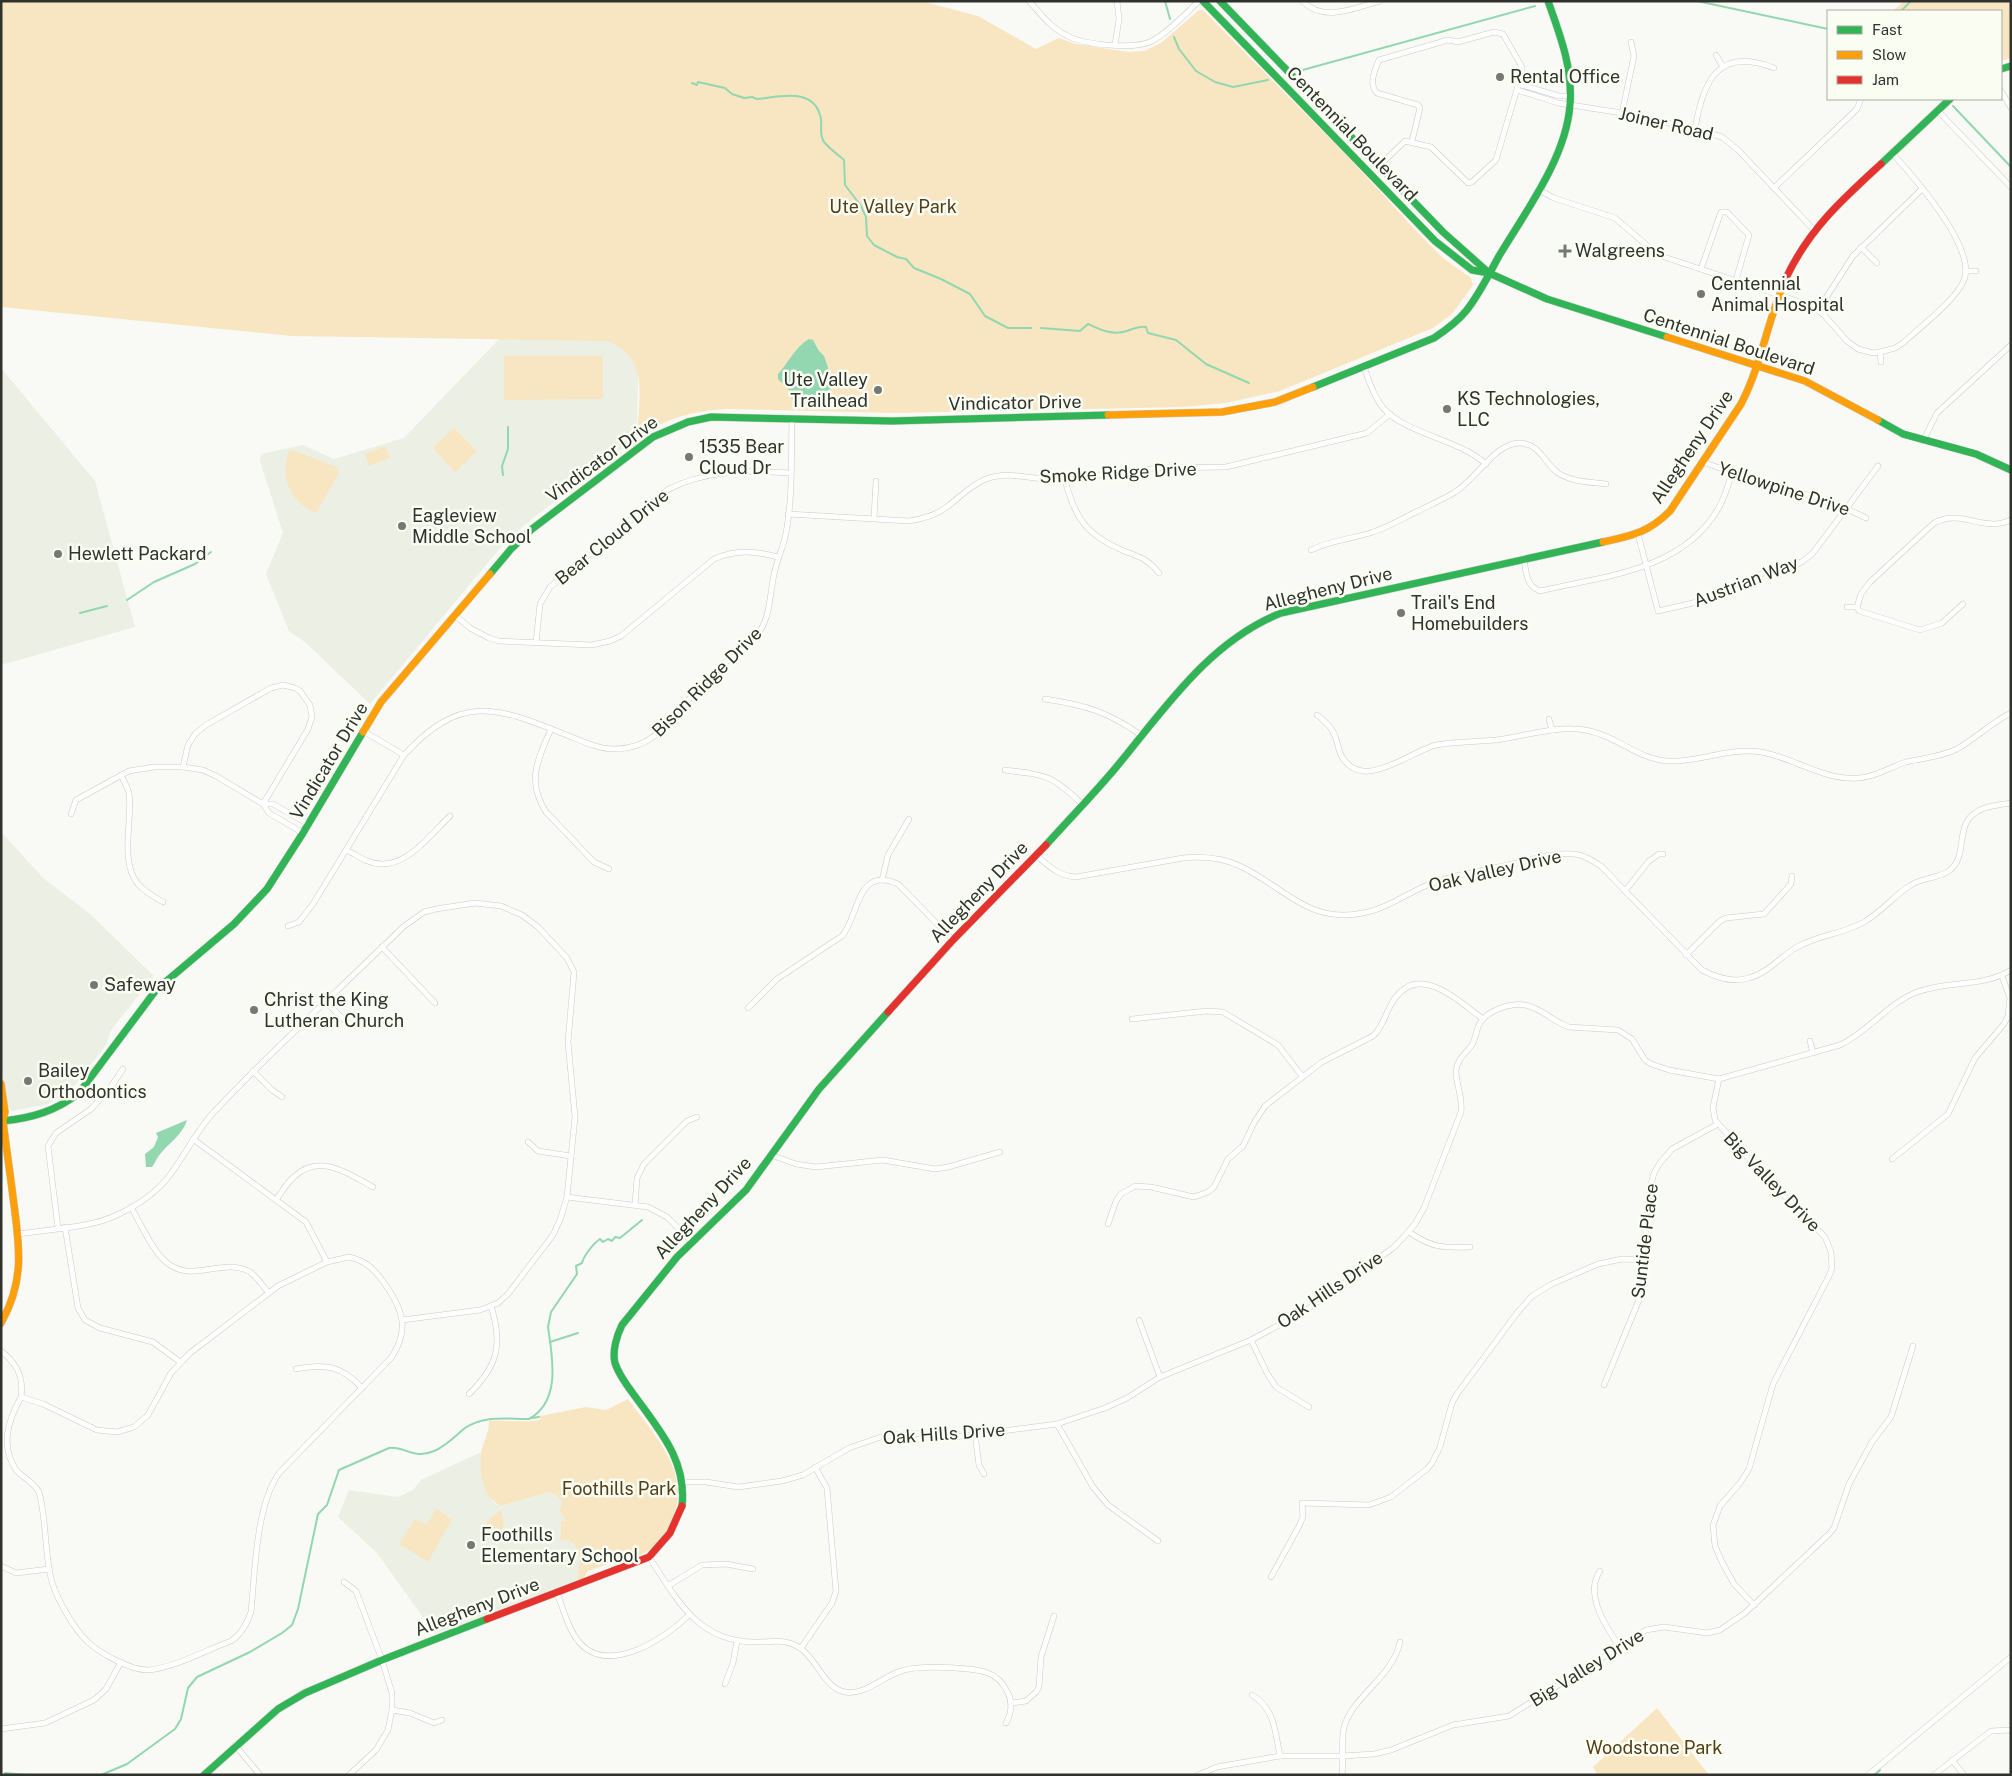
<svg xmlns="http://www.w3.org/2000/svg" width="2012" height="1776" font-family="'Public Sans',sans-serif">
  <rect width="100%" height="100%" fill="#f9faf5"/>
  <g fill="#ecefe3">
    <path d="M499 339 598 340 607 341 620 345 632 357 638 371 637 438 532 519 506 541 370 704 305 642 289 631 266 574 283 533 260 461 261 454 303 445 334 459 404 438Z"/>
    <path d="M1 368 95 481 135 627 1 665Z"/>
    <path d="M1 832 43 878 90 914 154 976 111 1030 106 1045 72 1089 48 1104 12 1111 7 1106 1 1066Z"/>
    <path d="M479 1453 482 1454 483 1482 488 1494 495 1504 501 1506 549 1492 556 1495 562 1502 565 1520 561 1521 560 1540H568L576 1546 581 1560 579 1573 577 1580 435 1634 377 1553 338 1517 349 1490 398 1497 413 1490 421 1480Z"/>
  </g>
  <g fill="#f8e6c3">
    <path d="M1 1H921L978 16 1036 49 1059 38 1076 44 1128 52 1144 51 1161 43 1199 10H1203L1349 158 1419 234 1443 258 1471 278 1473 285 1452 314 1433 328 1280 391 1226 403 1184 407 894 413 729 409C695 410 666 418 637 438 638 400 651 357 607 341L291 336 1 307Z"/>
    <path d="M1904 1H2011V58L2001 61V11H1893Z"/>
    <path d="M504 356H603V399L504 400Z"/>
    <path d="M454 428 477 451 455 472 433 448Z"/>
    <path d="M385 446 390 458 369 466 365 454Z"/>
    <path d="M290 449 337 467 339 473 316 513C290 502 278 476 290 449Z"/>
    <path d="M628 1399C655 1436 694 1475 671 1523 663 1539 649 1553 632 1559L628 1557 588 1571 584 1578 577 1580C580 1565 584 1538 560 1540L561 1521 565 1520 560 1511 562 1502 556 1495 549 1492 501 1506C481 1497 478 1467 482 1448 485 1439 489 1431 489 1421 506 1420 523 1423 540 1420V1416L586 1407 606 1410Z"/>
    <path d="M436 1509 452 1519 428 1562 399 1544 415 1519 426 1525Z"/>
    <path d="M501 1510C504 1520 505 1528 499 1537L496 1535 492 1539 481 1532 489 1519Z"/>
    <path d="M1657 1708 1709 1775H1598L1593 1767Z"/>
  </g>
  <g fill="#92d7b0">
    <path d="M809 339 813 340 819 351 824 356 834 385C820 399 814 406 793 401L789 390 778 379V374C788 363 796 346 809 339Z"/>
    <path d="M187 1120C183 1134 170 1142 161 1153 157 1157 155 1163 152 1167H146L145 1154 154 1147 158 1137 156 1133Z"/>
  </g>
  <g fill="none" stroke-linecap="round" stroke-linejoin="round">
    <g stroke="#92d7b0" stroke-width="2">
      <path d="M1165 1 1170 19"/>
      <path d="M1697 1 1828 29"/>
      <path d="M1901 11 1911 1"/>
      <path d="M1174 37 1179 49 1196 71 1215 82 1233 87 1268 80"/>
      <path d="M1299 71 1535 6"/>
      <path d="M692 83 697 85 698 82 725 88 732 94 744 98 752 97 757 99C779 97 815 86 821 119 822 127 819 134 824 142 829 148 838 155 844 160L845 185 861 206 866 217 867 236 874 245 897 257 906 259 914 268 941 279 970 294 985 316 1008 328H1031"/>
      <path d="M1953 106 2011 167"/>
      <path d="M1041 328 1080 331 1088 324C1099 329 1111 335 1123 332 1132 330 1138 325 1146 327L1148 333 1176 340 1206 364 1249 383"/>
      <path d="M503 475 502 466 508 449V427"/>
      <path d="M127 600 154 582 195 564 211 552"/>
      <path d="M80 613 107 606"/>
      <path d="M550 1342 578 1333"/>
      <path d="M532 1418 539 1417"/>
      <path d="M5 1773 27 1775"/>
      <path d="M101 1775 127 1764 175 1729 181 1719 188 1688 197 1677 250 1652 282 1633 292 1625 298 1609 318 1514 327 1505 339 1470 389 1448C405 1446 414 1460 434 1451 446 1446 455 1436 465 1428 484 1415 506 1419 529 1419 562 1401 552 1356 548 1327L551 1312 577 1274 576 1266 582 1263C584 1255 594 1243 600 1239L603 1242 608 1239 612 1241 615 1237 620 1238 642 1220"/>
      <path d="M1875 1775 1880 1770"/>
    </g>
    <defs>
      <g id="street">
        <path d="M1029 1C1040 13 1051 28 1066 35 1083 45 1134 50 1152 41 1170 31 1184 15 1199 1"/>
        <path d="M1302 1C1324 23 1354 8 1380 1"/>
        <path d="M1115 45 1119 19 1117 1"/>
        <path d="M1716 55 1723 67"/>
        <path d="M1518 84 1559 96H1570"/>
        <path d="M1517 90 1558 103 1622 113 1695 129 1722 137 1738 150 1814 230"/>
        <path d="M2001 91 2011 108"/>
        <path d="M1937 110 2011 187"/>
        <path d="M1622 113 1634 56 1631 42"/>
        <path d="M1695 129C1703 81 1718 46 1774 68"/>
        <path d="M1379 166 1405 141 1431 147 1468 183 1472 182 1496 160 1522 72V67L1503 34 1494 32 1458 42 1448 40 1379 60C1375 69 1368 85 1377 93L1418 105 1420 108 1412 141"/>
        <path d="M1774 188 1857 109 1861 99"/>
        <path d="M1539 190 1554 198 1615 218 1658 255 1812 306 1824 315 1847 341 1858 349 1873 353 1880 352 1895 348 1903 343C1919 328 1957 299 1964 280 1977 248 1913 176 1892 153"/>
        <path d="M1861 247 1877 263"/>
        <path d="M1701 269 1721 212H1727L1749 235 1736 280"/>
        <path d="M1966 271H1976"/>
        <path d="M1818 310 1853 256 1922 189"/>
        <path d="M1880 352 1881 362"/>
        <path d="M1364 367C1369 381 1374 397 1384 409 1407 434 1458 439 1486 464"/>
        <path d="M1923 441 1937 413 2011 345"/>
        <path d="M1703 462C1756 483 1815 492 1866 518"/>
        <path d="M1065 480C1075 518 1086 535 1124 551 1140 557 1148 559 1159 573"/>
        <path d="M788 514 909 521C923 519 937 515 948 506 961 496 971 485 986 479 1009 470 1032 480 1056 480L1159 468 1226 467 1367 433 1390 414"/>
        <path d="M874 518 876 481"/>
        <path d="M1638 534 1658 611 1693 603 1766 572 1792 567 1803 561 1813 553 1878 466"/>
        <path d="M1311 550C1331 540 1353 539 1373 532 1389 527 1403 518 1418 511 1430 505 1444 499 1455 492 1477 479 1495 442 1521 443 1541 445 1544 463 1558 473 1572 482 1590 482 1606 484"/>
        <path d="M1524 559C1526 572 1526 586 1540 591 1604 576 1682 571 1718 509 1725 498 1728 485 1732 473"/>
        <path d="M1963 604 1942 623 1920 630 1859 611 1857 607 1861 594 1870 582 1934 523C1963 508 1982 533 2011 520"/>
        <path d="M1847 607H1857"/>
        <path d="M455 615 470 628 489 638 499 641 592 645 610 641 621 636 714 559C737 549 755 551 778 557"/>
        <path d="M536 643 540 604 550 587 667 490C705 470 749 470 790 473"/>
        <path d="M1045 699C1085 705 1109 712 1142 736"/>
        <path d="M1317 715C1326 722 1333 728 1336 739 1338 745 1339 752 1342 757 1363 792 1409 752 1436 745 1456 741 1476 742 1496 740 1527 736 1559 724 1590 731 1618 737 1638 759 1667 761 1699 763 1728 747 1761 752 1795 758 1824 781 1859 778 1876 777 1890 767 1906 762 1923 758 1941 757 1957 749 1976 738 1991 723 2011 713"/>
        <path d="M1549 719 1552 730"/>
        <path d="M551 729C538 759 526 781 546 812L594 862 609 869"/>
        <path d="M363 731 404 755"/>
        <path d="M183 767 188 745 195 734 206 725 271 688 283 685 295 688 300 691 310 705 312 717 308 729 263 804"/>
        <path d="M1005 770C1046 775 1052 775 1082 804"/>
        <path d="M121 775C124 781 127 786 129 793 133 820 119 861 138 884 145 892 154 897 163 902"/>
        <path d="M263 804H273L308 824"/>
        <path d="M71 814 76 800 129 771 154 767H183L203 770 218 777 263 804 269 813 303 833"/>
        <path d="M346 850C353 853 360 858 367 861 402 875 428 837 450 816"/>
        <path d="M1036 855C1049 866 1058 876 1076 877L1183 858C1204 856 1224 858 1242 867 1285 888 1309 924 1363 913 1385 909 1405 895 1425 886 1454 874 1487 870 1517 863 1535 859 1555 852 1574 854 1584 855 1592 860 1601 866L1702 970C1717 978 1733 983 1749 978 1768 973 1780 957 1797 947 1818 935 1843 934 1864 922 1882 912 1894 895 1911 885 1923 877 1939 879 1950 870 1968 856 1955 826 1975 813 1984 806 1999 805 2011 803"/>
        <path d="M882 880 888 855 909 819"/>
        <path d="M1625 891 1649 861 1659 854H1663"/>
        <path d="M288 926 299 922 313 904 404 755C460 694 495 706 564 734 580 740 597 749 614 749 654 749 671 720 694 693 702 683 711 674 721 666 732 657 747 649 756 637 770 619 769 601 773 580 775 564 783 549 786 533 793 496 791 456 792 419"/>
        <path d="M382 947 435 1003"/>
        <path d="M1686 955 1720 921 1726 918 1764 914 1791 884 1792 876"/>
        <path d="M326 1002 346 1022 356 1026"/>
        <path d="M748 1008 777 979 842 936C859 917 856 865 898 884L953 940"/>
        <path d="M1132 1019 1207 1011 1223 1012 1278 1045 1302 1076"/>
        <path d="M1810 1041 1813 1053"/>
        <path d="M253 1071 272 1090 282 1097"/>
        <path d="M1719 1079 1713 1107 1715 1120 1757 1168 1825 1237 1831 1252 1832 1268 1829 1276 1773 1384 1749 1469 1740 1483 1720 1506 1713 1525 1715 1546 1722 1562 1734 1584 1754 1605"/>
        <path d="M193 1139 306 1222 327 1262"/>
        <path d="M528 1142 538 1151 571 1156"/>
        <path d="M771 1155 796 1164 816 1167 883 1160 935 1169 948 1167 1000 1152"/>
        <path d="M1892 1159 1948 1114 1975 1058 2004 1024 2008 1016 2010 998 2002 976"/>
        <path d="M567 1197 648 1207 667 1217 692 1242"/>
        <path d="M276 1200C282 1192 287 1182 295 1176 320 1153 349 1174 373 1187"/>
        <path d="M635 1205 637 1178 644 1164 687 1121 697 1117"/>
        <path d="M131 1207C141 1224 154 1255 170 1265 196 1282 224 1257 250 1272 257 1277 262 1285 268 1292"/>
        <path d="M1108 1224 1116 1201 1121 1194 1135 1186 1151 1187 1194 1197 1208 1192 1214 1187 1228 1159 1243 1146 1254 1123 1265 1106 1322 1062 1373 1036C1383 1027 1385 1014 1392 1003 1417 960 1457 1000 1483 1019"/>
        <path d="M65 1227 78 1308 85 1320 100 1328 153 1342 180 1362"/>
        <path d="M58 1228 48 1146 56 1133 91 1109 110 1088 123 1069"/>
        <path d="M1409 1232C1432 1248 1443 1248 1470 1247"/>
        <path d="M19 1234C49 1229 92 1228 119 1214 138 1205 157 1192 170 1175 185 1155 196 1132 213 1113 274 1048 340 989 403 927L424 912 436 909 475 903 501 906 522 915 538 927 567 958 574 972 568 1042 575 1117 567 1197 560 1220 553 1235 508 1294 498 1303 480 1310 402 1320"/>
        <path d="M349 1257C367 1261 374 1269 385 1284 403 1310 410 1330 391 1358L280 1472C256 1503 255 1572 251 1612 247 1624 242 1634 231 1641 206 1650 174 1668 148 1670 130 1670 99 1653 87 1641 74 1629 57 1599 52 1582 44 1553 47 1521 39 1492 33 1481 23 1478 16 1470 0 1445 8 1421 21 1397L43 1404 97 1430 117 1432 134 1427 148 1415 171 1373 190 1353 278 1286 327 1262Z"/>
        <path d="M1139 1320 1160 1377"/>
        <path d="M1251 1340 1267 1373 1276 1387 1309 1407"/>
        <path d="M1 1351C17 1363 24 1377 21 1397"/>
        <path d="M296 1369C325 1363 342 1366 362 1388"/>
        <path d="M1604 1385 1641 1295 1649 1192 1654 1173 1660 1163 1672 1149 1718 1124"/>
        <path d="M469 1394C498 1366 503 1344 491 1306"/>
        <path d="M1057 1424 1093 1487 1108 1505 1158 1541"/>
        <path d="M975 1434 979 1465 984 1474"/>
        <path d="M684 1482H706L738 1487 782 1481 803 1475 849 1448 881 1437 910 1433 954 1437 1057 1424 1105 1408 1127 1398 1160 1377 1251 1340 1305 1311 1393 1248 1401 1240 1415 1224 1424 1208 1461 1112C1463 1098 1456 1085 1456 1071 1457 1059 1466 1053 1472 1045 1476 1038 1476 1030 1480 1023 1488 1010 1510 1003 1525 1005 1542 1008 1553 1022 1569 1027L1618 1030 1632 1039 1645 1060 1651 1064 1669 1070 1719 1079 1840 1045C1869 1031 1887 1004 1917 992 1948 980 1982 988 2011 970"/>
        <path d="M649 1557C677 1599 696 1640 752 1642 769 1643 784 1637 800 1648 817 1659 824 1688 845 1692 864 1696 884 1676 901 1671 919 1665 971 1667 988 1673 996 1676 1003 1683 1007 1691 1013 1702 1012 1712 1006 1723"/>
        <path d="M1 1566 16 1573 49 1569"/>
        <path d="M1600 1571C1584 1594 1606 1627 1619 1646"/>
        <path d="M1271 1577 1298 1528 1303 1517 1302 1503 1369 1505 1391 1497 1427 1469 1432 1463 1440 1447 1452 1403 1457 1394 1517 1313 1532 1296 1552 1284 1598 1264 1622 1259 1644 1260"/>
        <path d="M344 1582 356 1591 382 1660 392 1693V1710L388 1730 376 1750 349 1775"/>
        <path d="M668 1586 702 1565 726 1564 753 1569"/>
        <path d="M557 1593C563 1608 568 1629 579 1642 608 1676 665 1639 689 1615"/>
        <path d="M801 1648 832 1603 836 1591 827 1488 815 1467"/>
        <path d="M725 1684 733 1663 737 1641"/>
        <path d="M1252 1695C1275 1709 1275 1731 1280 1756"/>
        <path d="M1012 1703 1026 1701 1036 1692 1039 1687 1041 1657 1054 1616"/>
        <path d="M392 1710 410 1713 434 1723 442 1720"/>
        <path d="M1 1729 45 1723 94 1700 106 1689 121 1662"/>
        <path d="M235 1745 260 1775"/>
        <path d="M1952 1760 1964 1775"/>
        <path d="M1198 1775 1217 1767 1280 1756H1343L1374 1754 1391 1750 1453 1725 1509 1716 1646 1630 1664 1627 1707 1633 1720 1630 1745 1613 1829 1534 1834 1528 1849 1484 1872 1442 1891 1417 1913 1346"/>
        <path d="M1342 1775C1344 1760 1340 1737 1345 1724 1355 1695 1393 1676 1400 1642"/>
        <path d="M1868 1775 2011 1657"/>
        <path d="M1934 1775 1991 1731 2011 1730"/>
      </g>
      <g id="fast">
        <path d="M1203 1 1435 241 1472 270 1489 273 1547 299 1667 337"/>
        <path d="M1220 1 1443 232 1489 273"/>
        <path d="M2001 69 2011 66"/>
        <path d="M1881 164 1950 99"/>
        <path d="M1313 387 1434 338C1446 330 1457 322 1466 311 1479 295 1489 274 1499 256 1526 211 1566 158 1570 105 1573 68 1560 35 1548 1"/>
        <path d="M1878 420 1903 434 1976 454 2011 470"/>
        <path d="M490 574 511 549 532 529 653 437 688 422 711 417 892 421 1108 415"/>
        <path d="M1046 845C1070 818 1095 793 1118 765 1165 708 1210 641 1281 613L1603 542"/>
        <path d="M3 1121C32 1118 56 1111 79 1093L156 990 234 924 267 889 303 833 363 732"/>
        <path d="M682 1506C687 1462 661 1432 637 1399 629 1388 619 1376 615 1363 612 1351 617 1335 622 1325L677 1257 746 1190 819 1089 888 1012"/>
        <path d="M204 1775 278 1709 305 1693 382 1660 487 1619"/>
      </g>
      <g id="slow">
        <path d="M1667 337 1805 381 1878 420"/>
        <path d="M1108 415 1222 412 1275 402 1313 387"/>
        <path d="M1603 542C1631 536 1648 533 1670 511L1741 404C1762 364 1768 317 1787 276"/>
        <path d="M363 732 381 702 490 574"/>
        <path d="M1 1084 5 1112 3 1121C6 1146 10 1172 13 1197 19 1244 26 1279 1 1323"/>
      </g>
      <g id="jam">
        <path d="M1787 276C1810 228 1843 199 1881 164"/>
        <path d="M888 1012 953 940 1046 845"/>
        <path d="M487 1619 649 1557 670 1533 682 1506"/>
      </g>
    </defs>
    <use href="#street" stroke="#cacbc7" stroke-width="6"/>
    <use href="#fast" stroke="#cacbc7" stroke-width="8"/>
    <use href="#slow" stroke="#cacbc7" stroke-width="8"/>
    <use href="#jam" stroke="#cacbc7" stroke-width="8"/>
    <use href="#street" stroke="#fefefe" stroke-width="5"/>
    <use href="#fast" stroke="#30b455" stroke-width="7"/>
    <use href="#slow" stroke="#ff9f0a" stroke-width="7"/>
    <use href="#jam" stroke="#e5322d" stroke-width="7"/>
  </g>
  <g fill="#767873" stroke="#fafdf2" stroke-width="2">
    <circle cx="1500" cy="77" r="5"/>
    <path d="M1562.5 243.5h5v5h5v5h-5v5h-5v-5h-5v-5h5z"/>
    <circle cx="1701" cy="294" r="5"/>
    <circle cx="878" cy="390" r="5"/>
    <circle cx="1447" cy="409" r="5"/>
    <circle cx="689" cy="457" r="5"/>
    <circle cx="402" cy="526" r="5"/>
    <circle cx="58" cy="554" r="5"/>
    <circle cx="1401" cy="613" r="5"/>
    <circle cx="94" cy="985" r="5"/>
    <circle cx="254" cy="1010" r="5"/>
    <circle cx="28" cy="1081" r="5"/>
    <circle cx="471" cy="1545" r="5"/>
  </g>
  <g text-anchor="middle" stroke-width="5" stroke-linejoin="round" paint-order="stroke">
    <g font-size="18" fill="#30322d" stroke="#fafdf2" text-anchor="start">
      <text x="1510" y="83">Rental Office</text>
      <text x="1575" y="257">Walgreens</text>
      <text x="1711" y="290">Centennial<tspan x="1711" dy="21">Animal Hospital</tspan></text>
      <text x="868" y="386" text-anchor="end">Ute Valley<tspan x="868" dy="21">Trailhead</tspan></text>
      <text x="1457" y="405">KS Technologies,<tspan x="1457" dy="21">LLC</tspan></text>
      <text x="699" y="453">1535 Bear<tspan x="699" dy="21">Cloud Dr</tspan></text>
      <text x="412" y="522">Eagleview<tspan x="412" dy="21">Middle School</tspan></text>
      <text x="68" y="560">Hewlett Packard</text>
      <text x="1411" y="609">Trail's End<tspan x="1411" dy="21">Homebuilders</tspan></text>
      <text x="104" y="991">Safeway</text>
      <text x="264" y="1006">Christ the King<tspan x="264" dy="21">Lutheran Church</tspan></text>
      <text x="38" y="1077">Bailey<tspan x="38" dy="21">Orthodontics</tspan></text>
      <text x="481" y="1541">Foothills<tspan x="481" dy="21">Elementary School</tspan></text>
    </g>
    <g font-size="18" fill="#30322d" stroke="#fafdf2">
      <text transform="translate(1666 124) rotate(13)" y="6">Joiner Road</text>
      <text transform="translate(1352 134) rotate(46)" y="6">Centennial Boulevard</text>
      <text transform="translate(1729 342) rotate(18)" y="6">Centennial Boulevard</text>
      <text transform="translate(1015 403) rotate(-1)" y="6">Vindicator Drive</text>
      <text transform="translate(1692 447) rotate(-56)" y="6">Allegheny Drive</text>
      <text transform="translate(602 459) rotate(-36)" y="6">Vindicator Drive</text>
      <text transform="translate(1118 473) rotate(-3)" y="6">Smoke Ridge Drive</text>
      <text transform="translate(1784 489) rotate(18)" y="6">Yellowpine Drive</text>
      <text transform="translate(612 537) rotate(-39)" y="6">Bear Cloud Drive</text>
      <text transform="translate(1746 582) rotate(-21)" y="6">Austrian Way</text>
      <text transform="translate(1328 589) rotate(-14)" y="6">Allegheny Drive</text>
      <text transform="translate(707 682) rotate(-45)" y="6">Bison Ridge Drive</text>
      <text transform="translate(329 761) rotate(-59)" y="6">Vindicator Drive</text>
      <text transform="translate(1495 871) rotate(-13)" y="6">Oak Valley Drive</text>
      <text transform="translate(979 892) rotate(-46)" y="6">Allegheny Drive</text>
      <text transform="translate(1772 1182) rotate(46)" y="6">Big Valley Drive</text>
      <text transform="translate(703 1208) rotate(-47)" y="6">Allegheny Drive</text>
      <text transform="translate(1645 1241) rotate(-83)" y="6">Suntide Place</text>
      <text transform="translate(1330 1290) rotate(-34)" y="6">Oak Hills Drive</text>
      <text transform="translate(944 1434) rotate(-4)" y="6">Oak Hills Drive</text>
      <text transform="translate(477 1607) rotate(-21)" y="6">Allegheny Drive</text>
      <text transform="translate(1587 1668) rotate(-32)" y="6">Big Valley Drive</text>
    </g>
    <g font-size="18" fill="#523e18" stroke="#fafdf2">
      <text x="893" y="213">Ute Valley Park</text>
      <text x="619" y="1495">Foothills Park</text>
      <text x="1654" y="1754">Woodstone Park</text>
    </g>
  </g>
  <rect width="2012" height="1776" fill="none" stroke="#30322d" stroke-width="5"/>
  <rect x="1827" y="10" width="175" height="90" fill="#fafdf2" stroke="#a9aca3"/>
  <rect x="1837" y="26" width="25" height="8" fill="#30b455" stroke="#a9aca3"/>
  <text x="1872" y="35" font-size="15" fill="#30322d">Fast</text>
  <rect x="1837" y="51" width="25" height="8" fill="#ff9f0a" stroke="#a9aca3"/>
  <text x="1872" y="60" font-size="15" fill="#30322d">Slow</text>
  <rect x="1837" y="76" width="25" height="8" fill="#e5322d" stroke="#a9aca3"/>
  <text x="1872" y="85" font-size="15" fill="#30322d">Jam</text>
</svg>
